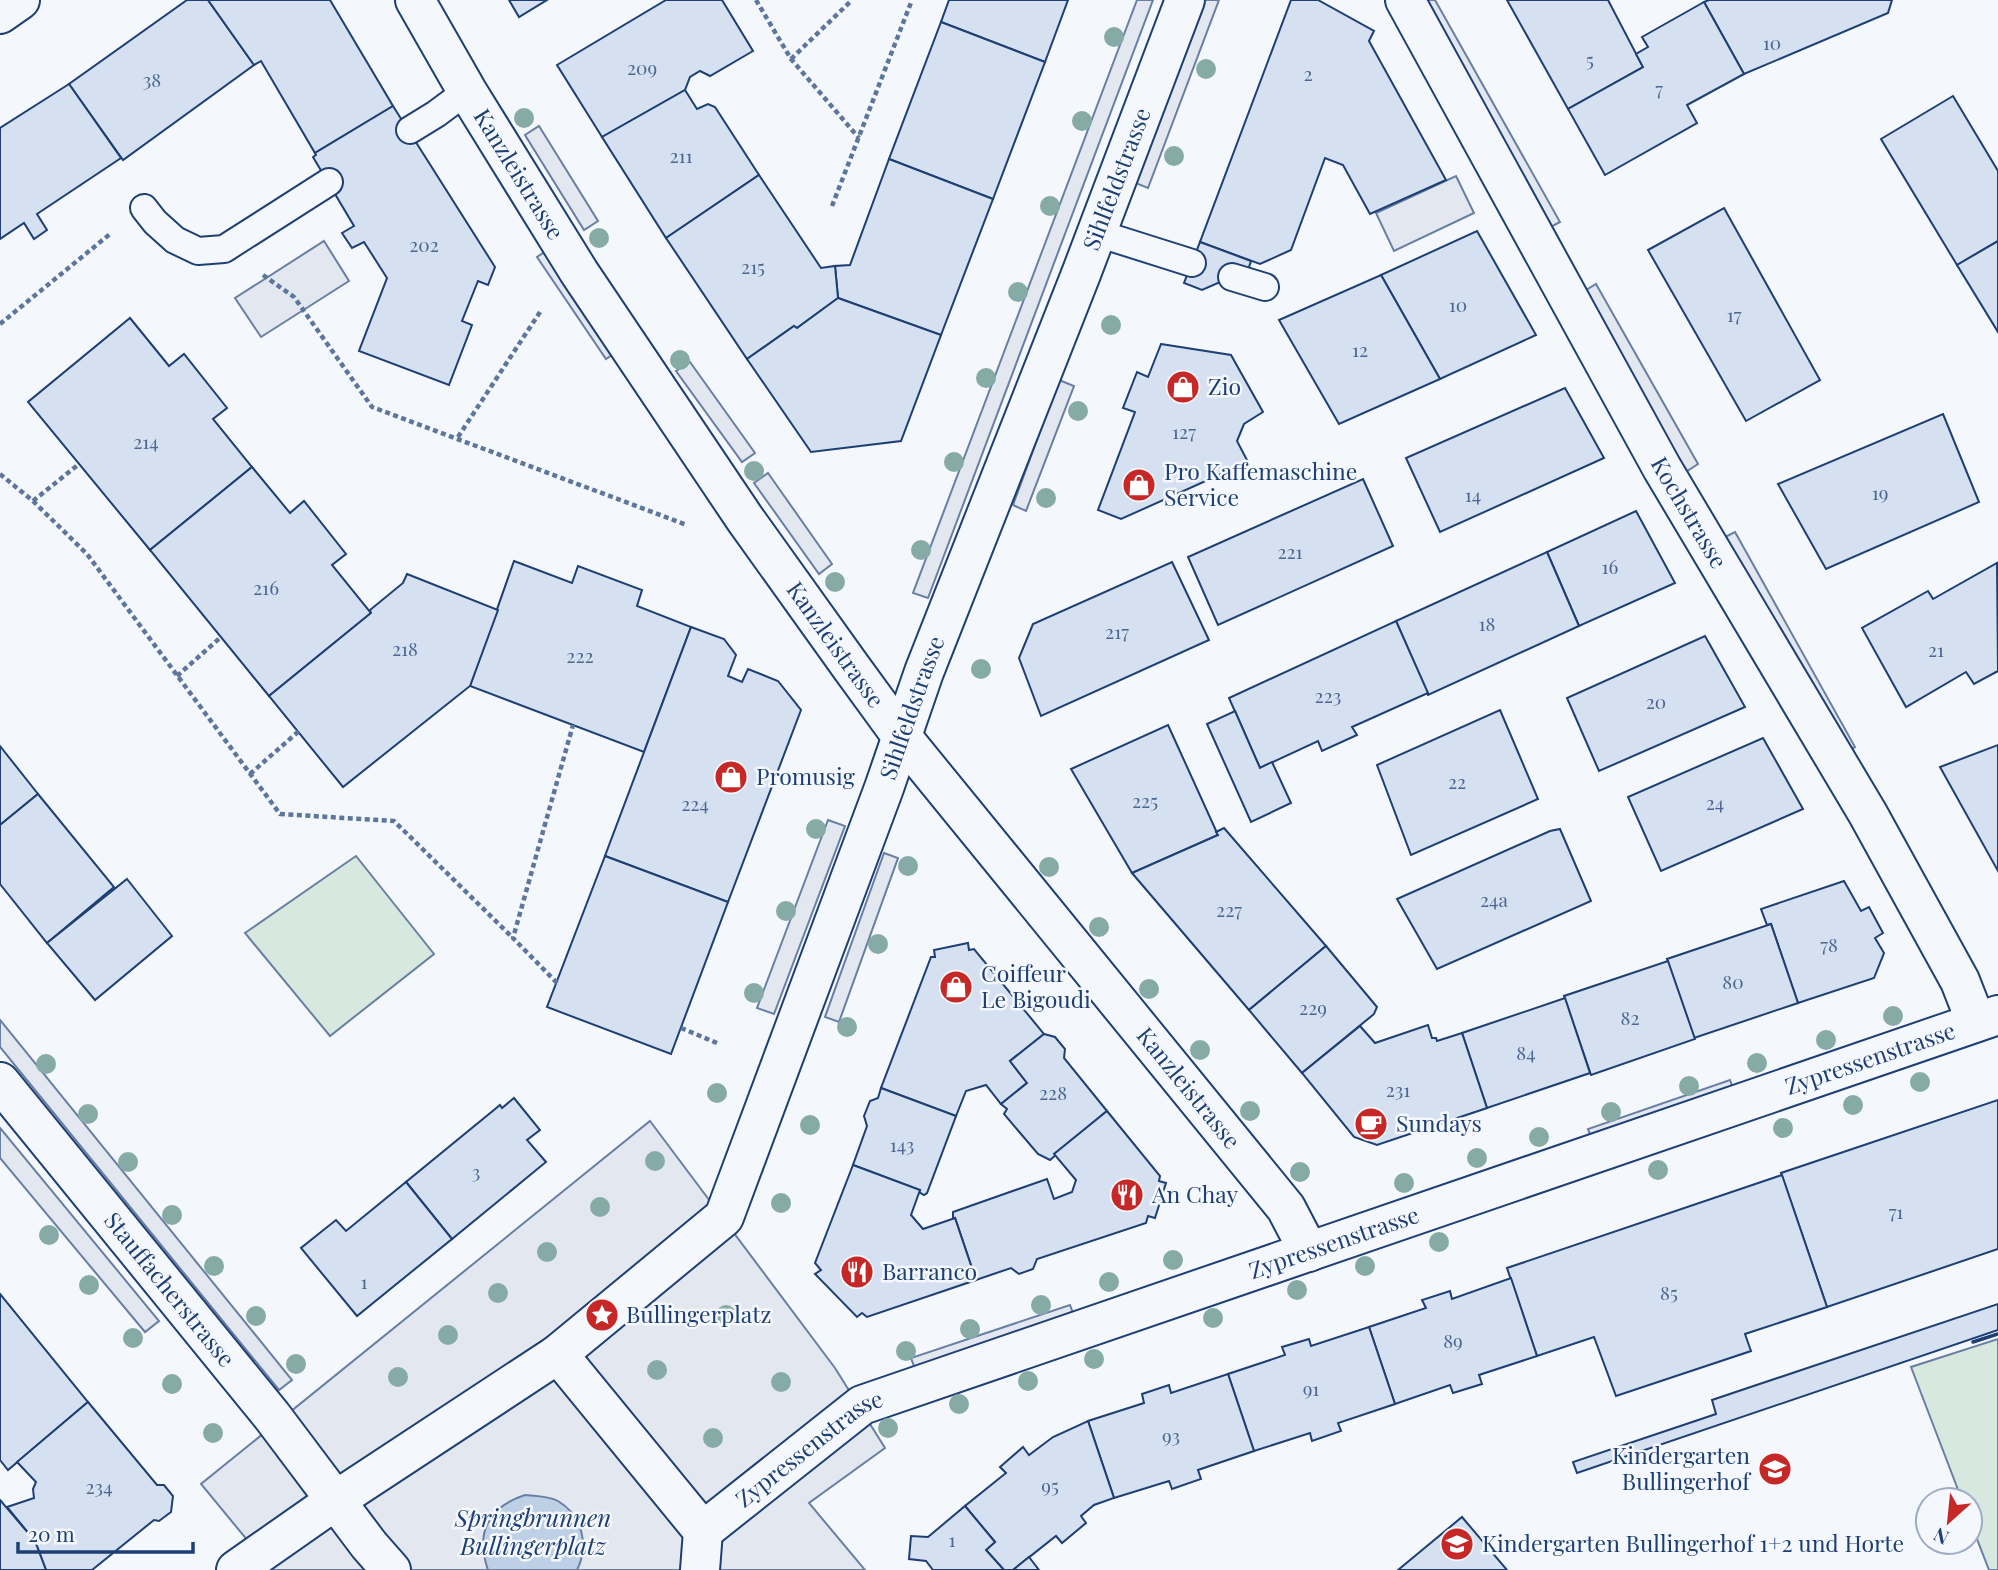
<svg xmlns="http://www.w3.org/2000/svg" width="1998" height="1570" font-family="'Playfair Display',serif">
  <rect width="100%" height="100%" fill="#f4f7fb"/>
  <g fill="#d7e8df" stroke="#687fa3" stroke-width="2">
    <path d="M356 856 434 954 330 1036 245 933Z"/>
    <path d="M1998 1339V1570H1989L1970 1521V1500H1962L1911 1367Z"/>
  </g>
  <g fill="#e3e8f0" stroke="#687fa3" stroke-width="2">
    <path d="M1137 0H1153L928 598 913 593Z"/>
    <path d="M1202 0H1219L1148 188 1133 182Z"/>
    <path d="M1417 0H1435L1560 222 1547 229Z"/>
    <path d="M539 126 598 221 584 230 525 135Z"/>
    <path d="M1456 176 1474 213 1394 251 1376 213Z"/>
    <path d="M324 241 349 281 261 337 235 298Z"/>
    <path d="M552 247 619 350 606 359 537 257Z"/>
    <path d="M1596 284 1698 464 1684 473 1583 292Z"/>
    <path d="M690 362 755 453 742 462 676 371Z"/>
    <path d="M1059 380 1074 386 1026 511 1013 505Z"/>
    <path d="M768 473 832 564 819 574 754 483Z"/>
    <path d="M1735 532 1855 747 1842 754 1721 539Z"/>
    <path d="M828 820 845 826 774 1014 757 1008Z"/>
    <path d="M884 853 898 858 839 1022 825 1017Z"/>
    <path d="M0 1020 292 1380 279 1390 0 1047Z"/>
    <path d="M1730 1080 1736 1096 1594 1145 1588 1129Z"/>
    <path d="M650 1121 835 1368 885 1448 809 1503 865 1570H272L201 1484Z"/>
    <path d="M0 1128 159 1321 145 1332 0 1158Z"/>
    <path d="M1070 1305 1076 1321 917 1374 911 1358Z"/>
  </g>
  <path fill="#bed0e5" stroke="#687fa3" stroke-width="2" d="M525 1495C536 1496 549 1496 558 1501 583 1516 589 1546 577 1570H488C475 1533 488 1507 525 1495Z"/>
  <g fill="#d5e0f0" stroke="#1d3f73" stroke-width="2">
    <path d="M187 0H208L254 65 123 160 69 84Z"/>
    <path d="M208 0H330L393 106 315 153 261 61 254 65Z"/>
    <path d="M509 0H547L519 17Z"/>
    <path d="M666 0H722L753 51 710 76 700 71 690 77 685 90 602 137 557 65Z"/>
    <path d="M949 0H1068L1045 62 941 22Z"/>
    <path d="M1291 0H1318L1374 31 1369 41 1446 180 1370 214 1343 165 1325 158 1291 250 1260 264 1200 242Z"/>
    <path d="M1507 0H1608L1643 67 1568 109Z"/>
    <path d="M1709 0H1892L1888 13 1744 74 1704 2Z"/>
    <path d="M1704 2 1744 74 1687 105 1697 123 1605 175 1568 109 1643 67 1636 54 1648 47 1642 37Z"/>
    <path d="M941 22 1045 62 993 199 889 159Z"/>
    <path d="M69 84 121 158 37 214 47 230 34 239 24 223 0 239V128Z"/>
    <path d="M685 90 697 109 708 104 715 107 759 175 666 238 602 137Z"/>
    <path d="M1953 96 1998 171V241L1957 265 1881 139Z"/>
    <path d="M393 106 495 267 488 285 478 281 462 321 472 325 449 385 359 351 387 278 364 242 352 248 342 233 354 226 313 157 316 155 315 153Z"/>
    <path d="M889 159 993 199 941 335 838 298 835 266 850 265Z"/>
    <path d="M759 175 821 268 835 266 838 298 797 328 794 326 747 359 666 238Z"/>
    <path d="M1724 208 1820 380 1746 421 1648 250Z"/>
    <path d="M1477 231 1536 335 1440 379 1381 275Z"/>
    <path d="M1998 241V332L1957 265Z"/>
    <path d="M1200 242 1251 261 1248 270 1202 290 1184 283Z"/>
    <path d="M1381 275 1440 379 1339 424 1279 320Z"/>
    <path d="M838 298 941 335 901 441 811 452 747 359 794 326 797 328Z"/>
    <path d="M130 318 169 366 184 354 227 408 213 419 252 467 150 550 28 402Z"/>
    <path d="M1161 344 1231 355 1263 412 1244 424 1237 441 1248 462 1121 519 1098 510 1135 412 1123 408 1137 372 1148 377Z"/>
    <path d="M1565 388 1604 458 1440 532 1406 458Z"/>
    <path d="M1943 414 1979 502 1826 569 1778 484Z"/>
    <path d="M252 467 290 513 304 501 346 554 332 565 371 613 269 696 150 550Z"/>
    <path d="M1363 479 1393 546 1218 625 1188 557Z"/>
    <path d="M1636 511 1675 583 1579 626 1547 552Z"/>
    <path d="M1547 552 1579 626 1428 695 1396 621Z"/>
    <path d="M514 561 572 583 578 566 642 590 637 606 691 627 644 752 470 686Z"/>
    <path d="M1172 562 1209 640 1041 716 1019 658 1033 624Z"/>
    <path d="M1997 563 1998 671 1974 684 1966 672 1906 707 1862 628 1928 591 1933 599Z"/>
    <path d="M407 574 498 610 470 686 343 787 269 696 371 613 370 610 403 583Z"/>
    <path d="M1396 621 1428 693 1352 727 1357 735 1322 751 1318 741 1260 768 1229 698Z"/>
    <path d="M691 627 724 639 736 655 728 676 742 682 748 669 778 681 801 710 728 902 605 856Z"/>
    <path d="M1705 636 1745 707 1599 771 1567 698Z"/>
    <path d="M1500 710 1538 799 1411 855 1377 765Z"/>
    <path d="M1235 711 1260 768 1272 762 1291 803 1251 822 1207 724Z"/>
    <path d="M1168 725 1218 835 1132 873 1071 769Z"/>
    <path d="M1763 738 1803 809 1661 871 1628 797Z"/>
    <path d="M1998 745V871L1940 767Z"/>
    <path d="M0 746 38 794 0 825Z"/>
    <path d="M38 794 114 887 47 943 0 884V825Z"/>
    <path d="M1224 828 1326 946 1249 1010 1132 873 1218 835 1216 832Z"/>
    <path d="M1560 829 1591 901 1437 969 1397 899 1550 831Z"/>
    <path d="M605 856 728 902 671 1054 547 1007Z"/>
    <path d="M127 879 172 936 95 1000 47 943Z"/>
    <path d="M1844 881 1861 911 1869 907 1883 933 1875 938 1884 953 1874 978 1798 1003 1771 924 1767 925 1761 909Z"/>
    <path d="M1771 924 1798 1003 1694 1038 1667 959Z"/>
    <path d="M968 943 969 950 974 949 1044 1034 1010 1061 1027 1083 1001 1104 986 1085 966 1091 956 1116 881 1088 931 957H935L934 950Z"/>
    <path d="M1326 946 1377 1007 1374 1014 1302 1073 1249 1010Z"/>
    <path d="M1668 961 1695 1039 1591 1075 1564 996Z"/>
    <path d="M1565 998 1590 1073 1487 1108 1462 1033Z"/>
    <path d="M1428 1025 1432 1038H1436L1437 1041 1462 1033 1487 1108 1377 1145 1354 1137 1302 1073 1360 1026 1375 1043Z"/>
    <path d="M1044 1034 1055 1037 1065 1049 1064 1058 1107 1111 1050 1160 1038 1154 1004 1114 1007 1109 1001 1104 1027 1083 1010 1061Z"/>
    <path d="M881 1088 956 1116 927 1193 924 1195 919 1192 920 1190 853 1165 867 1126 864 1116 870 1101 878 1098Z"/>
    <path d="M514 1098 540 1130 527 1140 546 1162 452 1239 406 1182 500 1105 502 1108Z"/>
    <path d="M1998 1100V1249L1827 1307 1781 1173Z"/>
    <path d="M1107 1111 1160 1176 1159 1181 1166 1183 1155 1218 1148 1216 1146 1223 1037 1259 1033 1269 1019 1274 1011 1268 976 1280 955 1218 953 1219V1212L1047 1179 1054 1199 1072 1192 1076 1180 1054 1154Z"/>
    <path d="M853 1165 920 1190 911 1215 923 1229 955 1218 976 1280 867 1317 862 1313 857 1317 815 1274 821 1270 815 1263Z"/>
    <path d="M1782 1175 1827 1307 1745 1334 1751 1351 1616 1396 1594 1337 1537 1356 1507 1268Z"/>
    <path d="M406 1182 452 1239 357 1316 301 1248 336 1220 346 1231Z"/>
    <path d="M1511 1278 1537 1356 1479 1375 1482 1384 1453 1393 1450 1385 1395 1404 1369 1327 1426 1308 1422 1300 1450 1291 1452 1299Z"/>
    <path d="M0 1294 88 1402 8 1470 0 1460Z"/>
    <path d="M1998 1304V1330L1577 1473 1573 1462 1716 1414 1712 1400Z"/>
    <path d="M1369 1327 1395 1404 1338 1423 1341 1431 1312 1441 1310 1433 1254 1451 1228 1374 1285 1355 1282 1347 1309 1339 1311 1346Z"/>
    <path d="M1228 1374 1254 1451 1198 1470 1201 1479 1172 1489 1169 1481 1114 1498 1088 1421 1144 1403 1142 1394 1169 1385 1171 1393Z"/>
    <path d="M88 1402 157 1485H164L173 1496 171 1512 159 1521 154 1520 92 1570H46L35 1541 7 1507 34 1498 33 1489 36 1482 17 1462Z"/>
    <path d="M1088 1421 1114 1498 1094 1505 1081 1516 1086 1523 1062 1543 1056 1536 1013 1570H1004L986 1550 995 1542 965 1506 1006 1473 1000 1467 1023 1447 1029 1455 1053 1437Z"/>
    <path d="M0 1500 35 1541 46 1570H0Z"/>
    <path d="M965 1506 995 1542 986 1550 1004 1570H933L926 1561 909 1559 911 1536 928 1537Z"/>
    <path d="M1462 1517 1507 1570H1398Z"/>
    <path d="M1029 1557 1039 1570H1013Z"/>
  </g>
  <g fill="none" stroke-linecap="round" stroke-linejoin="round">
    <defs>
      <g id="lane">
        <path d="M410 130 436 114 467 91"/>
        <path d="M144 208 155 222 175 240 198 251 224 249 329 182"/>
        <path d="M1097 233 1192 263"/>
        <path d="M1232 277 1265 287"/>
      </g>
      <g id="street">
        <path id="s1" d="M415 0 467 91 579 272 745 519 851 667 902 737 1286 1208 1309 1252"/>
        <path id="s2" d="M1405 0 1662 468 1868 814 1960 981 1976 1022"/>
        <path d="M0 14 20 0"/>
        <path id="s3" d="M0 1082 272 1416 369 1545 391 1570"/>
        <path id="s4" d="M558 1354 724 1217 884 788 924 672 1081 274 1185 0"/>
        <path id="s5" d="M703 1531 862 1405 1998 1015"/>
        <path d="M236 1570 336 1500 558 1354 703 1531 700 1570"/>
      </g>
    </defs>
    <use href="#lane" stroke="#1d3f73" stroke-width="30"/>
    <use href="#street" stroke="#1d3f73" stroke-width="42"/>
    <g stroke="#5e769c" stroke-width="4.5" stroke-dasharray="5 3.5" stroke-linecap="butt">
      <path d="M756 0 791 59 859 138"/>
      <path d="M791 59 852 0"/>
      <path d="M832 206 912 0"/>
      <path d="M263 275 294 297 372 407 687 525"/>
      <path d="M0 324 110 234"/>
      <path d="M458 437 542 309"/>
      <path d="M0 474 33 501 87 554 280 814 394 821 513 938"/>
      <path d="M33 501 79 464"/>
      <path d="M177 676 221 637"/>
      <path d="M250 774 299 731"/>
      <path d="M557 983 513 938 573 725"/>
      <path d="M681 1028 717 1043"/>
    </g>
    <use href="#lane" stroke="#f4f7fb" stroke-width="26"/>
    <use href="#street" stroke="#f4f7fb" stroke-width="38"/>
    <path stroke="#1d3f73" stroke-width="3.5" d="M1973 1342 1998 1334"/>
  </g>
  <g fill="#86aba6">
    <circle cx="1114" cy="37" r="10"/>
    <circle cx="1206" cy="69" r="10"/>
    <circle cx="524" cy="118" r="10"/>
    <circle cx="1082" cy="121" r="10"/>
    <circle cx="1174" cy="156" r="10"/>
    <circle cx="1050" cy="206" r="10"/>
    <circle cx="599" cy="238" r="10"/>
    <circle cx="1018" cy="292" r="10"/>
    <circle cx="1111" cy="325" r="10"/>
    <circle cx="680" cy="360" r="10"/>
    <circle cx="986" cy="378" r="10"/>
    <circle cx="1078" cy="411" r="10"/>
    <circle cx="954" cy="462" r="10"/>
    <circle cx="754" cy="471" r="10"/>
    <circle cx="1046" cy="498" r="10"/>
    <circle cx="921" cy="550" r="10"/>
    <circle cx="835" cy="582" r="10"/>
    <circle cx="981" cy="669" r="10"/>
    <circle cx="816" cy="829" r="10"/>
    <circle cx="908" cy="866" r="10"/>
    <circle cx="1049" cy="867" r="10"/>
    <circle cx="786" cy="911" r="10"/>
    <circle cx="1099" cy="927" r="10"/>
    <circle cx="878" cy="944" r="10"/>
    <circle cx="1149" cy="989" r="10"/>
    <circle cx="754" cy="993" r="10"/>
    <circle cx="1893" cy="1016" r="10"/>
    <circle cx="847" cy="1027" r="10"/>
    <circle cx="1826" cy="1040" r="10"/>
    <circle cx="1200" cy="1050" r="10"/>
    <circle cx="1757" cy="1063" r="10"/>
    <circle cx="46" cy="1064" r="10"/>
    <circle cx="1920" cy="1082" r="10"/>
    <circle cx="1689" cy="1086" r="10"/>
    <circle cx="717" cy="1093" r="10"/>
    <circle cx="1853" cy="1105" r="10"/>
    <circle cx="1250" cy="1111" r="10"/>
    <circle cx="1611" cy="1112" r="10"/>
    <circle cx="88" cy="1114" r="10"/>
    <circle cx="810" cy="1125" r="10"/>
    <circle cx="1783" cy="1128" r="10"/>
    <circle cx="1539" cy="1137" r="10"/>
    <circle cx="1477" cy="1158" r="10"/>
    <circle cx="655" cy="1161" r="10"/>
    <circle cx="128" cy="1162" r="10"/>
    <circle cx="1658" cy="1170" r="10"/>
    <circle cx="1300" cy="1172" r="10"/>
    <circle cx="1404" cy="1183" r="10"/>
    <circle cx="781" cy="1203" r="10"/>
    <circle cx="600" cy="1207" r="10"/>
    <circle cx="172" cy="1215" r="10"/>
    <circle cx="49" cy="1235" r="10"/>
    <circle cx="1439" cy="1242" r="10"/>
    <circle cx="547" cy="1252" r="10"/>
    <circle cx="1173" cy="1260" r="10"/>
    <circle cx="214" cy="1266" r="10"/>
    <circle cx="1365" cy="1266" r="10"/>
    <circle cx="1109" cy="1282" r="10"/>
    <circle cx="89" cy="1285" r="10"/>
    <circle cx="1297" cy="1290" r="10"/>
    <circle cx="498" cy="1293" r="10"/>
    <circle cx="1041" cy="1305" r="10"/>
    <circle cx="726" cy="1315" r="10"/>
    <circle cx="256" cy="1316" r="10"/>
    <circle cx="1213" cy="1318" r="10"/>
    <circle cx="970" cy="1329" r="10"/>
    <circle cx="448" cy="1335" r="10"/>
    <circle cx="133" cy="1338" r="10"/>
    <circle cx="906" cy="1351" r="10"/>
    <circle cx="1094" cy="1359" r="10"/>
    <circle cx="296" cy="1364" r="10"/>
    <circle cx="657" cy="1370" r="10"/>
    <circle cx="398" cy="1377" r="10"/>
    <circle cx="1028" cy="1381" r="10"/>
    <circle cx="781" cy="1382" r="10"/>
    <circle cx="172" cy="1384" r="10"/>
    <circle cx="959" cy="1404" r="10"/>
    <circle cx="888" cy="1428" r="10"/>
    <circle cx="213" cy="1433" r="10"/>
    <circle cx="713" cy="1438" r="10"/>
  </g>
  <defs>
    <symbol id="shop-disc" viewBox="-11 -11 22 22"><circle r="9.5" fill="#c62828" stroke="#f4f7fb"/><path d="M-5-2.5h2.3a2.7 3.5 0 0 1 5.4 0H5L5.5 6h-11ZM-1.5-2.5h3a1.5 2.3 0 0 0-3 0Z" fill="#fff"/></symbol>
    <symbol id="cafe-disc" viewBox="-11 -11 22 22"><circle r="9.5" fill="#c62828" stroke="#f4f7fb"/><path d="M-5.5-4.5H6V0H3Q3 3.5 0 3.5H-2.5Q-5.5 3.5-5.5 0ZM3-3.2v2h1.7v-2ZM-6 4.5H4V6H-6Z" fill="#fff"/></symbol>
    <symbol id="restaurant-disc" viewBox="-11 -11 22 22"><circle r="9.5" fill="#c62828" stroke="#f4f7fb"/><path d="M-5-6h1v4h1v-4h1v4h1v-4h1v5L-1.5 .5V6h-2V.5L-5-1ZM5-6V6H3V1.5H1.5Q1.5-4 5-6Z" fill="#fff"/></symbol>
    <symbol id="sight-disc" viewBox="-11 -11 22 22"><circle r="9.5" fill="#c62828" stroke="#f4f7fb"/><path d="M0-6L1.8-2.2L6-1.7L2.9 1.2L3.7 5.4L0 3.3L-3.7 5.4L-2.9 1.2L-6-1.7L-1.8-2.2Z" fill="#fff"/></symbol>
    <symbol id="school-disc" viewBox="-11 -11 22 22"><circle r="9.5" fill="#c62828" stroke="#f4f7fb"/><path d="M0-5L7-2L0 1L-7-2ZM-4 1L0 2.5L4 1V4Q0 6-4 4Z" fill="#fff"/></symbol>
  </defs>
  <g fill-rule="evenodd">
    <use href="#shop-disc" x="1164" y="368" width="38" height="38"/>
    <use href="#shop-disc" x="1120" y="466" width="38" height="38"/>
    <use href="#shop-disc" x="712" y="758" width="38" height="38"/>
    <use href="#shop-disc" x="937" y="968" width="38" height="38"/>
    <use href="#cafe-disc" x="1352" y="1105" width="38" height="38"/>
    <use href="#restaurant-disc" x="1108" y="1176" width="38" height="38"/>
    <use href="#restaurant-disc" x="838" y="1253" width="38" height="38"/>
    <use href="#sight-disc" x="583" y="1296" width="38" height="38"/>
    <use href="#school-disc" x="1756" y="1450" width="38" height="38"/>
    <use href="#school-disc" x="1438" y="1525" width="38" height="38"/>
  </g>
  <g text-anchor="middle" stroke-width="5" stroke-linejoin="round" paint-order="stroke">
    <g font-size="19" fill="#4b6792">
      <text x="1772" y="50">10</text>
      <text x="1590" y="67">5</text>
      <text x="642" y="75">209</text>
      <text x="1308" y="81">2</text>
      <text x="152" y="87">38</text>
      <text x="1659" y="96">7</text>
      <text x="681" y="163">211</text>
      <text x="424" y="252">202</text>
      <text x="753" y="274">215</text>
      <text x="1458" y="312">10</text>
      <text x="1734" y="322">17</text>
      <text x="1360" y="357">12</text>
      <text x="1184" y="439">127</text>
      <text x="146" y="449">214</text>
      <text x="1880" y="500">19</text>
      <text x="1473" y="502">14</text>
      <text x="1290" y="559">221</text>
      <text x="1610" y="574">16</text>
      <text x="266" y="595">216</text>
      <text x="1487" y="631">18</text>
      <text x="1117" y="639">217</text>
      <text x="405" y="656">218</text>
      <text x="1936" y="657">21</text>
      <text x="580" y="663">222</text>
      <text x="1328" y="703">223</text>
      <text x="1656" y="709">20</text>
      <text x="1457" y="789">22</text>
      <text x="1145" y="808">225</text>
      <text x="1715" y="810">24</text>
      <text x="695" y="811">224</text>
      <text x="1494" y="907">24a</text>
      <text x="1229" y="917">227</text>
      <text x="1829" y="952">78</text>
      <text x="1733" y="989">80</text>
      <text x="1313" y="1015">229</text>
      <text x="1630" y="1025">82</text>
      <text x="1526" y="1060">84</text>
      <text x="1398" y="1097">231</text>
      <text x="1053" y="1100">228</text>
      <text x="902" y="1152">143</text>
      <text x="476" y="1179">3</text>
      <text x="1896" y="1219">71</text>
      <text x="364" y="1289">1</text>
      <text x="1669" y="1300">85</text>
      <text x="1453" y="1348">89</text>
      <text x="1311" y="1396">91</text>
      <text x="1171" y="1443">93</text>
      <text x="1050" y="1493">95</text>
      <text x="99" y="1494">234</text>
      <text x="952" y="1547">1</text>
    </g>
    <g font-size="23" fill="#1d3f73" stroke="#f4f7fb">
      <text dy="8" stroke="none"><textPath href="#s1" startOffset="203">Kanzleistrasse</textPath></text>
      <text dy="8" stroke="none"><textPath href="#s4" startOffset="1325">Sihlfeldstrasse</textPath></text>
      <text dy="8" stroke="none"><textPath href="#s2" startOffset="586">Kochstrasse</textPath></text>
      <text dy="8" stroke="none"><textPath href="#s1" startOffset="770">Kanzleistrasse</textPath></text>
      <text dy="8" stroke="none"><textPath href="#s4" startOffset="758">Sihlfeldstrasse</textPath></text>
      <text dy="8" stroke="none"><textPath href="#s5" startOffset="1269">Zypressenstrasse</textPath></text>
      <text dy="8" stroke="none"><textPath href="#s1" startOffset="1337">Kanzleistrasse</textPath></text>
      <text dy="8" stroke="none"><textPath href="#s5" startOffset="702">Zypressenstrasse</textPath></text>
      <text dy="8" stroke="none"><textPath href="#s3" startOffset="268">Stauffacherstrasse</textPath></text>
      <text dy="8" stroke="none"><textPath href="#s5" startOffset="135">Zypressenstrasse</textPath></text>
    </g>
    <g font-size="23" fill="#1d3f73" stroke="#f4f7fb" text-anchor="start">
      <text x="1208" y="395">Zio</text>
      <text x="1164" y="480">Pro Kaffemaschine<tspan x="1164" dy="26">Service</tspan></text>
      <text x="756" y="785">Promusig</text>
      <text x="981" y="982">Coiffeur<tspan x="981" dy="26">Le Bigoudi</tspan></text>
      <text x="1396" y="1132">Sundays</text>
      <text x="1152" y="1203">An Chay</text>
      <text x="882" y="1280">Barranco</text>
      <text x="626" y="1323">Bullingerplatz</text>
      <text x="1750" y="1464" text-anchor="end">Kindergarten<tspan x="1750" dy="26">Bullingerhof</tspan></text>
      <text x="1482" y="1552">Kindergarten Bullingerhof 1+2 und Horte</text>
    </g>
    <g font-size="24" font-style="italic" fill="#1d3f73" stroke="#f4f7fb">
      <text x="533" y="1527">Springbrunnen<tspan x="533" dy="28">Bullingerplatz</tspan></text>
    </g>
  </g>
  <g transform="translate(1949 1521) rotate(207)"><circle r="33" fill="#f4f7fb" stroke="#9eadc5" stroke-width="2"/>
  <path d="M0-5L12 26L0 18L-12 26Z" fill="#c62828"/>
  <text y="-10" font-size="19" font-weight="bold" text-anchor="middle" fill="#1d3f73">N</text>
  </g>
  <path d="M18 1542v10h175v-10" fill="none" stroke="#1d3f73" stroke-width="3.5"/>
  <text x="28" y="1542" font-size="21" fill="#1d3f73" stroke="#f4f7fb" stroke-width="5" paint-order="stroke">20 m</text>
</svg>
